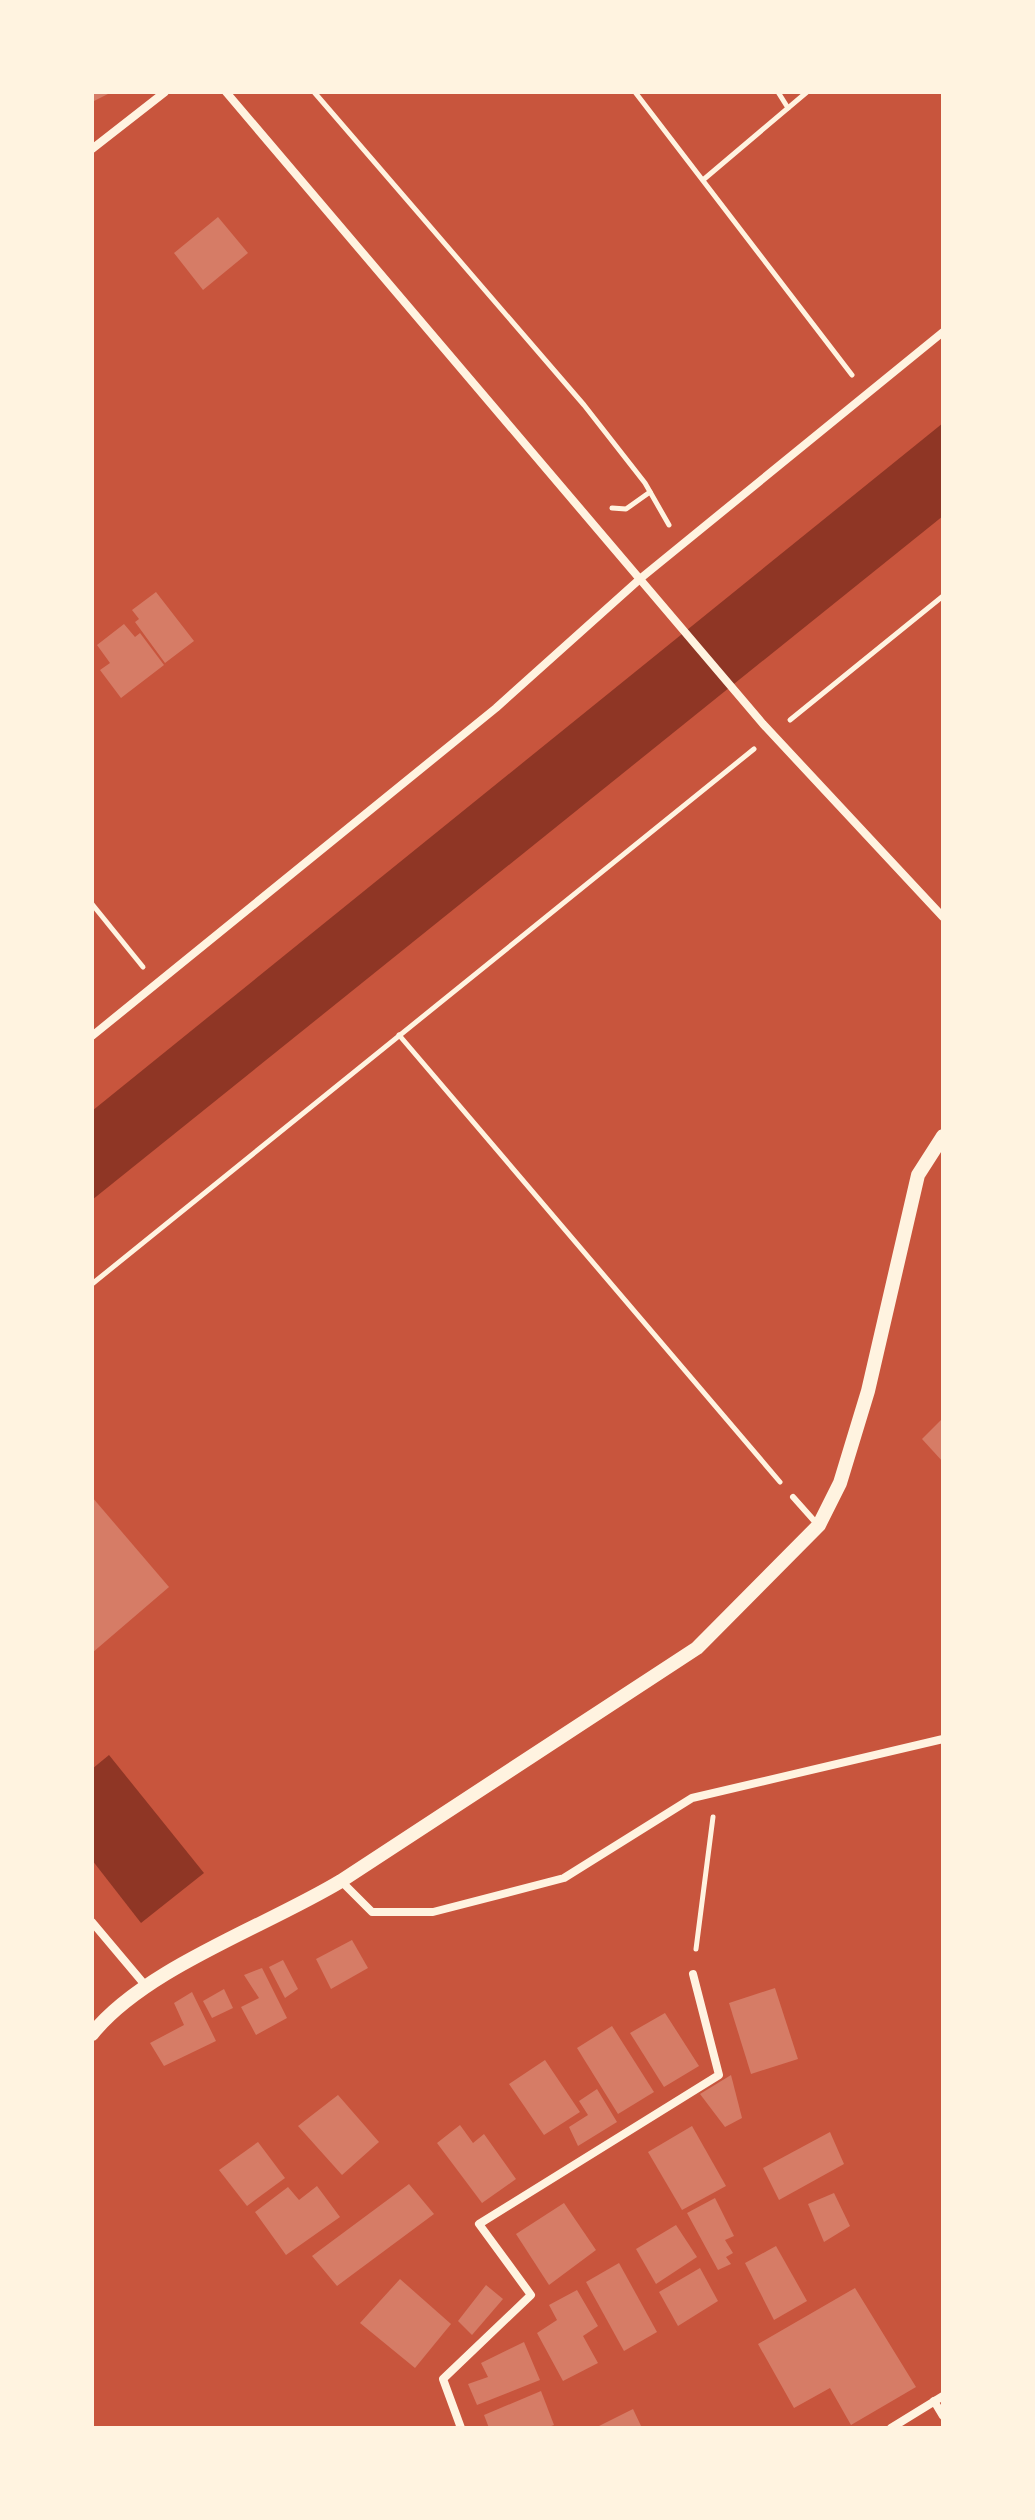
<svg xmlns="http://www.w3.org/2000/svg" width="1035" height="2520" font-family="'Varela Round',sans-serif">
  <rect width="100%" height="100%" fill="#c8553d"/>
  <g fill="#8f3625">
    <path d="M943 423V516L92 1200V1111Z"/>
    <path d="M109 1755 204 1873 141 1923 92 1860V1769Z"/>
  </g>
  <g fill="#d67c66">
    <path d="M92 92H112L92 102Z"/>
    <path d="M218 217 248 253 203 290 174 253Z"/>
    <path d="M156 592 194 641 165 663 135 622 139 619 132 610Z"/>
    <path d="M124 624 135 637 140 633 164 665 121 698 100 670 110 663 97 645Z"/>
    <path d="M943 1418V1462L922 1439Z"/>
    <path d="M92 1497 169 1587 92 1653Z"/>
    <path d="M352 1940 368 1968 331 1989 316 1959Z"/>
    <path d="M283 1960 298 1989 285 1998 269 1967Z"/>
    <path d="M262 1968 287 2018 256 2035 241 2007 259 1998 244 1975Z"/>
    <path d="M775 1988 798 2059 751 2074 729 2003Z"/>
    <path d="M224 1989 233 2008 212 2018 203 2001Z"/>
    <path d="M192 1992 216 2041 164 2066 150 2043 184 2025 174 2003Z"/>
    <path d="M665 2013 699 2066 664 2087 630 2033Z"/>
    <path d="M612 2026 654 2092 618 2114 577 2048Z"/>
    <path d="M545 2060 580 2112 544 2135 509 2084Z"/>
    <path d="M731 2075 742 2118 725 2127 700 2094Z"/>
    <path d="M597 2089 617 2122 578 2146 569 2127 588 2115 579 2101Z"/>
    <path d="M338 2095 379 2142 342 2175 298 2126Z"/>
    <path d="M460 2125 473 2143 484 2134 516 2179 482 2203 437 2143Z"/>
    <path d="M692 2126 726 2186 682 2210 648 2152Z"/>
    <path d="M830 2132 844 2164 779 2200 763 2168Z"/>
    <path d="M258 2142 285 2178 247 2206 219 2170Z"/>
    <path d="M409 2184 434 2214 337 2286 312 2256Z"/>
    <path d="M317 2186 340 2217 286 2255 255 2212 288 2187 299 2200Z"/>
    <path d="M834 2193 850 2226 824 2242 808 2204Z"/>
    <path d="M715 2198 734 2236 725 2240 733 2253 726 2257 731 2264 718 2270 687 2213Z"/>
    <path d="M564 2203 596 2250 549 2285 516 2234Z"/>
    <path d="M676 2225 697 2257 656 2284 636 2249Z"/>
    <path d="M776 2246 807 2301 774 2320 745 2263Z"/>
    <path d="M619 2263 657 2332 624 2351 586 2282Z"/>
    <path d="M700 2268 718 2301 678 2326 659 2292Z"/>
    <path d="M400 2279 451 2324 415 2368 360 2323Z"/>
    <path d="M486 2285 503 2299 472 2335 458 2321Z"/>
    <path d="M855 2288 916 2387 851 2425 830 2388 794 2408 758 2344Z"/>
    <path d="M577 2290 598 2326 583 2336 598 2363 563 2381 537 2333 557 2320 549 2305Z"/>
    <path d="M524 2342 540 2380 477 2405 468 2384 488 2377 481 2363Z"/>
    <path d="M541 2391 554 2425 546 2428H489L484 2415Z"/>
    <path d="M633 2409 642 2428H595Z"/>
  </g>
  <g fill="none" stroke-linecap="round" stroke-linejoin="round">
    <g stroke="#fff3e0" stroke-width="5">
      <path d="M314 92 584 405 645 483 669 525"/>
      <path d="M635 92 852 375"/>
      <path d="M778 92 788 108"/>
      <path d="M703 180 807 92"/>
      <path d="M612 508 626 509 650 492"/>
      <path d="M790 720 943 596"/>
      <path d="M92 904 143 967"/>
      <path d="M399 1035 780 1482"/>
      <path d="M92 1284 754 749"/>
      <path d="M696 1949 713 1817"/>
    </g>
    <path stroke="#fff3e0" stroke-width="6" d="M793 1497 817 1524"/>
    <g stroke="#fff3e0" stroke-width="8">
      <path d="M226 92 763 724 943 917"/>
      <path d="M92 149 165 92"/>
      <path d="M92 1036 496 708 641 578 943 332"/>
      <path d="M341 1881 372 1912H433L564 1878 692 1798 943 1739"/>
      <path d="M92 1922 145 1985"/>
      <path d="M934 2401 943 2416"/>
      <path d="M461 2428 443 2379 531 2295 479 2224 719 2075 693 1974"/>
      <path d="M891 2428 943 2396"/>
    </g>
    <path stroke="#fff3e0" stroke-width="14" d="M92 2034C145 1968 265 1927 341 1881L697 1648 819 1525 840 1483 868 1391 918 1175 943 1136"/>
  </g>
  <rect width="1035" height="2520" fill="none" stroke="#fff3e0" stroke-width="188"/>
</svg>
